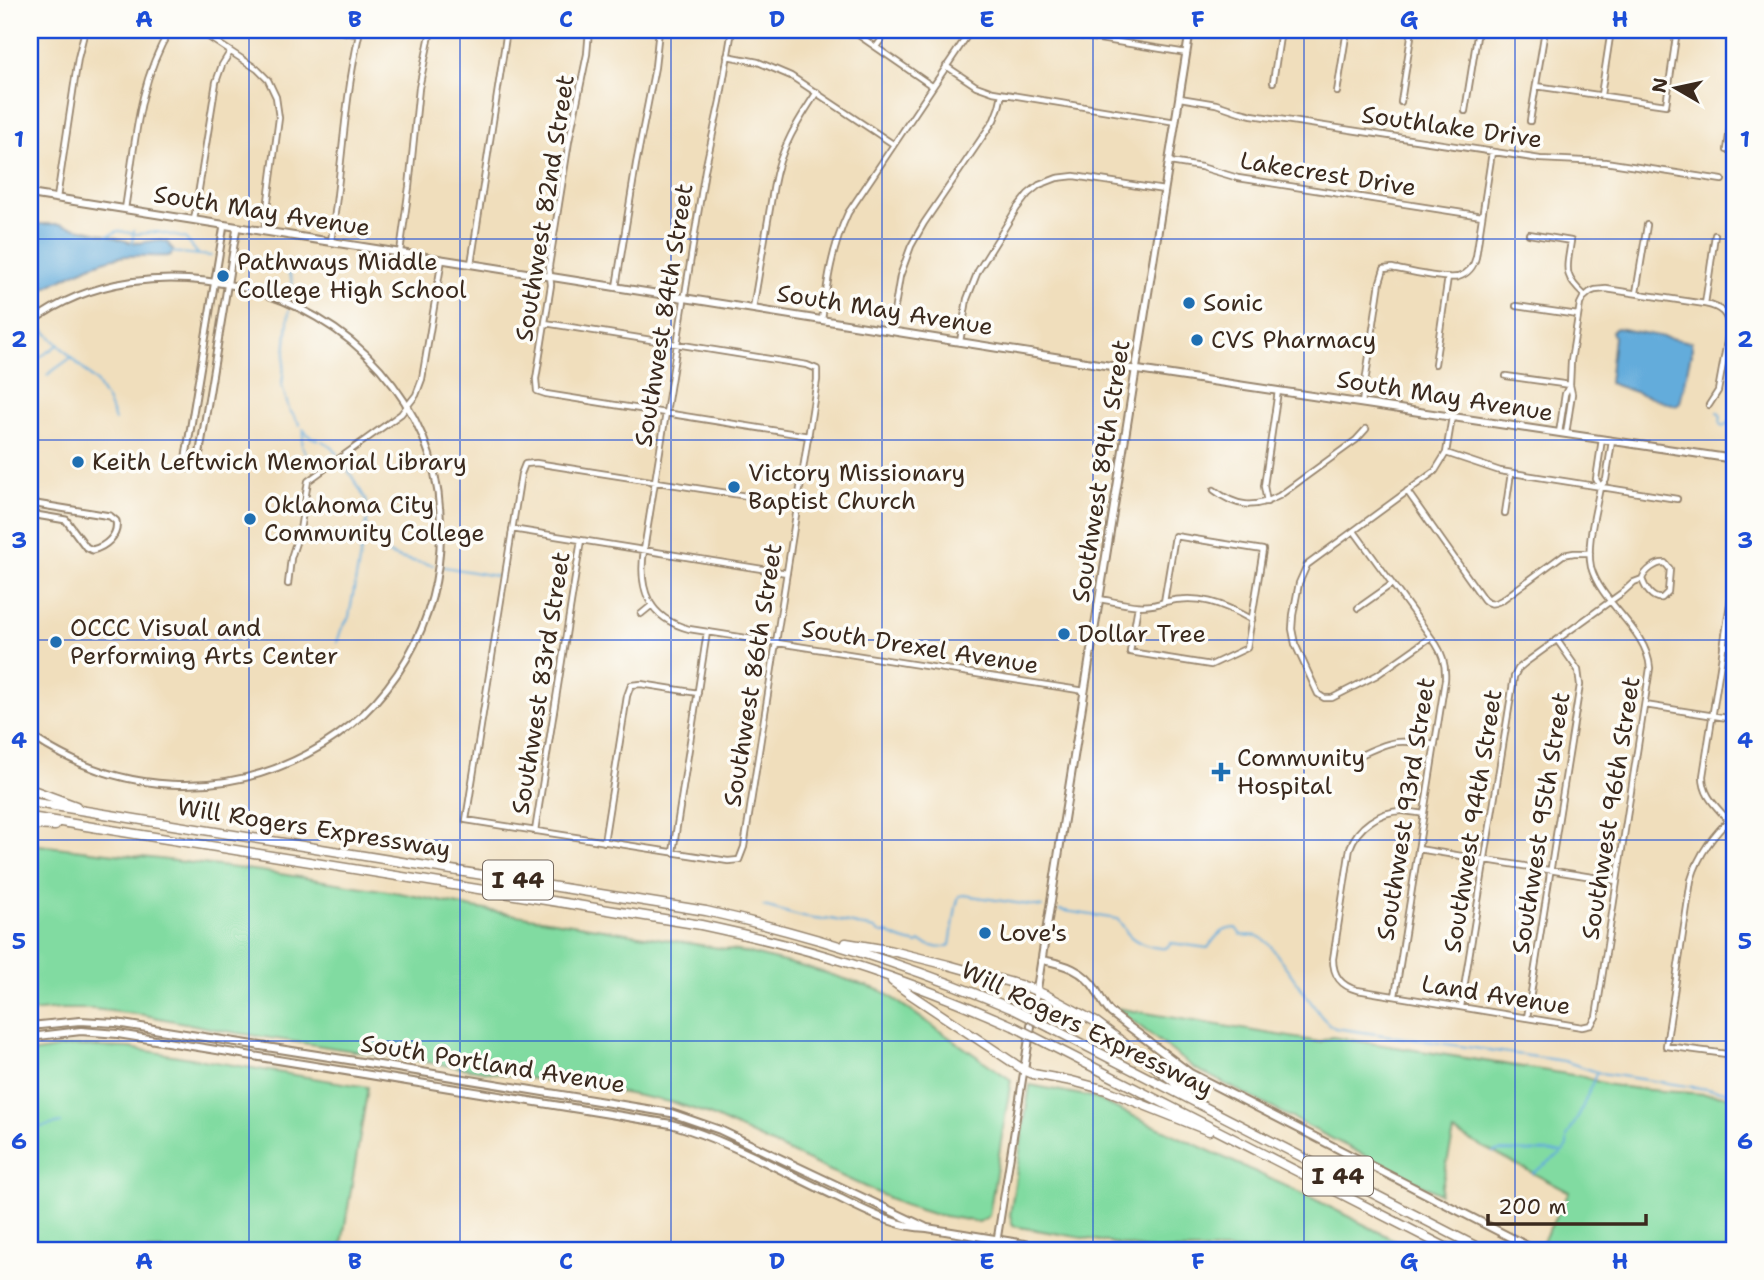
<svg xmlns="http://www.w3.org/2000/svg" width="1764" height="1280" viewBox="0 0 1764 1280" font-family="'Shantell Sans',sans-serif">
<style>
.grass{fill:#81dba1;stroke:#5e8260;stroke-width:2}
.water{fill:#64acdb;stroke:#506b7c;stroke-width:2}
.lines{fill:none;stroke-linecap:round;stroke-linejoin:round}
.stream{stroke:#64acdb;stroke-width:2}
.minor-casing{stroke:#96846d;stroke-width:8}
.tertiary-casing{stroke:#96846d;stroke-width:9}
.secondary-casing{stroke:#96846d;stroke-width:10}
.motorway-casing{stroke:#96846d;stroke-width:11}
.minor{stroke:#fff;stroke-width:4.5}
.tertiary{stroke:#fff;stroke-width:5}
.secondary{stroke:#fff;stroke-width:6}
.motorway{stroke:#fff;stroke-width:8}
.motorway-bridge-casing{stroke:#96846d;stroke-width:11;stroke-linecap:butt}
.motorway-bridge{stroke:#fff;stroke-width:8}
.grid{fill:none;stroke:#1d4ed8;stroke-width:2;stroke-opacity:0.55}
.poi-dot{fill:#1f6fb2;stroke:#fdfcf7;stroke-width:2.5}
.labels{text-anchor:middle;dominant-baseline:central;stroke-width:7;stroke-linejoin:round;paint-order:stroke}
.shield{fill:#fdfcf7;stroke:#75695f;stroke-width:2}
.shield-label{font-size:23px;font-weight:bold;fill:#3b2a1e}
.street-label{font-size:24px;fill:#3b2a1e;stroke:#fdfcf7}
.poi-label{font-size:24px;fill:#3b2a1e;stroke:#fdfcf7;text-anchor:start}
.neatline{fill:none;stroke:#1d4ed8;stroke-width:2.5}
.grid-label{font-size:23px;text-anchor:middle;font-weight:bold;fill:#1d4ed8}
</style>
<rect width="100%" height="100%" fill="#fdfcf7"/>
<filter id="ink" filterUnits="userSpaceOnUse"><feTurbulence type="fractalNoise" baseFrequency=".0143" numOctaves="2"/><feDisplacementMap in="SourceGraphic" scale="14" xChannelSelector="R" yChannelSelector="G"/><feConvolveMatrix kernelMatrix="1 2 1 2 8 2 1 2 1" color-interpolation-filters="sRGB"/></filter>
<filter id="wash" filterUnits="userSpaceOnUse"><feTurbulence type="fractalNoise" baseFrequency=".00686" numOctaves="4" result="noise"/><feDisplacementMap in="SourceGraphic" scale="28" xChannelSelector="R" yChannelSelector="G"/><feGaussianBlur stdDeviation="1.57" result="paint"/><feColorMatrix in="noise" values="0 0 0 0 0 0 0 0 0 0 0 0 0 0 0 0 0 1.4 0 .05"/><feComposite in="paint" operator="in"/></filter>
<g filter="url(#wash)">
<rect width="100%" height="100%" fill="#f0debc"/>
<path class="grass" d="M30,844L261,871L400,893L473,908L749,953L823,972L882,991L1011,1080L989,1216L979,1222L933,1214L904,1205L705,1113L675,1103L624,1093L225,1031L144,1015L93,1009H60L30,1012Z
M1116,1008L1319,1042L1332,1037L1579,1076C1588,1078 1597,1082 1606,1084C1648,1093 1692,1091 1734,1097V1250H1566L1542,1243L1569,1192L1454,1132L1440,1194L1194,1068Z
M74,1046L129,1048L368,1087L341,1250H30V1053Z
M1030,1085L1092,1097L1312,1198L1414,1250H1154L1013,1226L1010,1215Z"/>
<path class="water" d="M30,224H60L100,233L129,242L140,243L158,240L167,242L173,250L171,255L168,256C152,257 134,254 119,257C94,261 52,284 30,297Z
M1617,328L1691,342L1692,349L1680,403L1676,406L1609,383L1614,337L1612,331Z"/>
<g class="lines">
<path class="stream" d="M107,236L118,231L137,234L157,232L185,238L198,254
M132,243L134,231
M170,252L211,256
M240,260L278,265C293,271 294,283 291,297
M289,311L282,386L289,409L300,425
M38,324L96,382L108,402L115,420
M36,360L58,345
M47,375L72,357
M1717,412L1721,416L1720,424C1725,429 1728,421 1734,421
M303,429L309,436L318,440
M304,430L302,445L308,458
M322,441L329,445L337,454
M342,460L366,500C369,510 366,519 367,529C373,558 410,560 433,565
M439,566L501,577
M337,643L341,630L349,617L366,523
M763,906C782,910 813,923 831,919L875,929L879,933H888C895,939 907,941 917,944L920,942C931,945 939,951 950,945L956,907L959,896L964,895L1042,907
M1059,910L1117,919C1123,924 1123,928 1128,934C1137,944 1154,949 1166,948L1171,943L1208,948C1215,937 1222,928 1236,928L1241,935C1258,937 1256,932 1270,945L1321,1016L1330,1025L1335,1028L1564,1061L1600,1073L1734,1093
M30,1121L31,1128
M30,1129L61,1123
M1493,1153L1499,1151L1563,1152L1567,1146V1137L1580,1113L1596,1074
M1533,1173L1561,1154"/>
</g>
</g>
<g filter="url(#ink)">
<g class="lines">
<g class="minor-casing">
<path id="minor" d="M198,30L257,69L268,80L276,97L279,118L264,231
M337,30L359,35
M589,30L587,54L569,141L549,266L551,285L536,379L537,391L546,394L809,436
M732,30L720,101L705,170L644,550C638,589 648,618 689,629L1085,691
M851,30L932,86
M1043,30L1187,53
M876,47L888,30
M727,56L758,62L791,76L893,144
M946,66L976,86L993,92L1176,122
M1273,82L1281,30
M1536,86L1666,105L1677,30
M1337,92L1347,30
M1601,95L1611,30
M1180,98L1216,104L1240,112L1252,115L1540,159L1605,162L1722,180
M1401,102L1412,30
M1465,111L1478,30
M1530,121L1545,30
M1727,150L1734,100
M1170,162L1201,167L1238,178L1482,216
M57,198L78,58L85,30
M125,209C135,148 137,83 170,30
M194,220L216,82L222,65L230,52
M1529,234L1571,241C1567,269 1562,275 1585,296
M331,241C342,171 344,99 360,30
M400,252L409,187L419,88L431,30
M471,264L507,30
M616,287L636,164L655,67L659,30
M1636,293L1647,225
M1705,304L1715,235
M1516,306L1578,315
M753,309L774,184C780,149 798,121 817,92
M822,320C827,283 832,247 848,213L971,30
M545,323L807,365L817,369V380L744,847L739,860L728,861L466,820L521,474L525,464L536,463L798,504
M891,331L900,276L911,246L924,223L994,120L999,107L1002,94
M960,342L967,299L978,271L1017,208L1028,194L1039,185L1057,178L1074,176L1164,190
M1435,364L1448,277
M1506,376L1570,385
M1362,403L1380,282L1384,269L1392,268C1407,271 1445,280 1458,277C1468,274 1474,266 1476,257L1492,152
M1559,433L1565,394L1569,386
M1566,434L1572,394L1570,385L1571,361L1580,304L1583,298L1590,292L1595,290L1606,289L1705,304C1721,307 1729,314 1729,331L1718,391L1709,405
M1446,453L1500,471L1677,499
M1600,486L1596,479L1602,439
M1214,490C1236,507 1254,509 1279,496L1356,440L1366,429
M1407,491L1484,600C1490,606 1496,603 1502,600L1563,555L1574,553H1590
M1267,502L1264,486L1278,391
M1505,513L1511,473
M512,529L787,573
M1354,531L1436,644C1444,656 1446,667 1445,680L1395,996
M288,584L291,558L300,530L308,481L401,414L416,395L422,379L442,259
M1100,599C1122,603 1143,610 1164,602L1175,536L1263,550L1247,648L1211,665L1130,652L1138,606
M1164,602C1199,594 1222,603 1252,620
M1358,608L1392,584
M641,614L652,605
M1431,637L1377,675L1332,698H1324L1318,694L1295,644L1292,629L1293,615L1299,583L1307,565L1435,471L1446,453L1452,417
M1723,645L1734,647
M1645,705L1734,719
M1357,757C1391,740 1397,739 1435,745
M1424,814C1416,813 1409,811 1402,811C1380,811 1357,827 1350,848L1333,959C1333,975 1341,986 1357,990L1582,1027L1591,1025L1596,1017L1650,668C1647,629 1601,604 1591,567C1586,544 1596,510 1600,487L1606,480L1612,441
M1734,815C1714,834 1699,853 1691,880L1666,1046L1734,1055
M1728,820C1716,806 1703,796 1703,776L1734,578
M535,831L581,540
M604,842L627,696L631,685L641,684L698,693
M1418,849L1617,881
M673,852L707,632
M1461,1007L1514,677L1518,669L1525,663L1623,592L1634,582L1642,579C1645,571 1656,562 1665,563L1670,569L1668,592L1662,598C1652,600 1645,588 1642,579
M1527,1018L1580,685L1578,670L1557,640
M996,1250L997,1240"/>
</g>
<g class="tertiary-casing">
<path id="tertiary" d="M224,225L185,462L188,468L198,463L237,227
M30,323C91,277 169,271 241,287C294,300 344,328 380,369C416,410 437,459 440,513C453,735 209,860 30,735
M30,503L110,516L116,521C119,536 105,547 92,550L86,547L66,520L30,514
M997,1240L1024,1070"/>
</g>
<g class="secondary-casing">
<path id="secondary" d="M30,194L1111,366L1734,459
M1042,960C1064,964 1084,970 1096,990C1101,998 1104,1006 1111,1013L1190,1073L1535,1250
M30,1026L80,1021L116,1023L355,1061L671,1113L720,1130L925,1227
M30,1037L81,1031L118,1034L671,1124C727,1140 782,1171 835,1196C865,1210 893,1227 927,1228L1062,1250
M1024,1070L1190,30"/>
</g>
<g class="motorway-casing">
<path id="motorway" d="M30,789L76,806
M30,802L706,911C813,935 915,967 1015,1010
M30,817L701,925C743,934 785,944 826,956C890,975 952,999 1013,1026
M30,825L55,826
M846,943L888,950L948,965L1027,987L1048,996L1096,1022L1171,1079L1186,1094
M892,981L910,994L1024,1070L1033,1074L1072,1081L1106,1090L1209,1131
M1051,1028L1483,1250
M1048,1044L1451,1250"/>
</g>
<use href="#minor" class="minor"/>
<use href="#tertiary" class="tertiary"/>
<use href="#secondary" class="secondary"/>
<use href="#motorway" class="motorway"/>
<g class="motorway-bridge-casing">
<path id="motorway-bridge" d="M1015,1010L1051,1028
M1013,1026L1048,1044"/>
</g>
<use href="#motorway-bridge" class="motorway-bridge"/>
</g>
</g>
<path class="grid" d="M249,30V1250M460,30V1250M671,30V1250M882,30V1250M1093,30V1250M1304,30V1250M1515,30V1250M30,239H1734M30,440H1734M30,640H1734M30,840H1734M30,1041H1734"/>
<g class="poi-dot">
<circle cx="223" cy="276" r="7"/>
<circle cx="1189" cy="303" r="7"/>
<circle cx="1197" cy="340" r="7"/>
<circle cx="78" cy="462" r="7"/>
<circle cx="734" cy="487" r="7"/>
<circle cx="250" cy="519" r="7"/>
<circle cx="1064" cy="634" r="7"/>
<circle cx="56" cy="642" r="7"/>
<path d="M1217.5 761.5h7v7h7v7h-7v7h-7v-7h-7v-7h7z"/>
<circle cx="985" cy="933" r="7"/>
</g>
<g class="labels">
<g class="shield">
<rect x="483" y="860.5" width="70" height="39" rx="5"/>
<rect x="1303" y="1156.5" width="70" height="39" rx="5"/>
</g>
<g class="shield-label">
<text x="518" y="880">I 44</text>
<text x="1338" y="1176">I 44</text>
</g>
<g class="street-label">
<text transform="translate(1452 127) rotate(8)">Southlake Drive</text>
<text transform="translate(1328 174) rotate(9)">Lakecrest Drive</text>
<text transform="translate(545 208) rotate(-81)">Southwest 82nd Street</text>
<text transform="translate(262 211) rotate(9)">South May Avenue</text>
<text transform="translate(885 310) rotate(9)">South May Avenue</text>
<text transform="translate(664 315) rotate(-81)">Southwest 84th Street</text>
<text transform="translate(1445 396) rotate(9)">South May Avenue</text>
<text transform="translate(1101 471) rotate(-81)">Southwest 89th Street</text>
<text transform="translate(920 647) rotate(9)">South Drexel Avenue</text>
<text transform="translate(753 675) rotate(-81)">Southwest 86th Street</text>
<text transform="translate(541 683) rotate(-81)">Southwest 83rd Street</text>
<text transform="translate(1611 808) rotate(-81)">Southwest 96th Street</text>
<text transform="translate(1406 809) rotate(-81)">Southwest 93rd Street</text>
<text transform="translate(1473 821) rotate(-81)">Southwest 94th Street</text>
<text transform="translate(1541 823) rotate(-81)">Southwest 95th Street</text>
<text transform="translate(314 828) rotate(9)">Will Rogers Expressway</text>
<text transform="translate(1496 995) rotate(9)">Land Avenue</text>
<text transform="translate(1087 1029) rotate(26)">Will Rogers Expressway</text>
<text transform="translate(493 1064) rotate(9)">South Portland Avenue</text>
</g>
<g class="poi-label">
<text x="237" y="262">Pathways Middle<tspan x="237" dy="28">College High School</tspan></text>
<text x="1203" y="303">Sonic</text>
<text x="1211" y="340">CVS Pharmacy</text>
<text x="92" y="462">Keith Leftwich Memorial Library</text>
<text x="748" y="473">Victory Missionary<tspan x="748" dy="28">Baptist Church</tspan></text>
<text x="264" y="505">Oklahoma City<tspan x="264" dy="28">Community College</tspan></text>
<text x="70" y="628">OCCC Visual and<tspan x="70" dy="28">Performing Arts Center</tspan></text>
<text x="1078" y="634">Dollar Tree</text>
<text x="1237" y="758">Community<tspan x="1237" dy="28">Hospital</tspan></text>
<text x="999" y="933">Love's</text>
</g>
</g>
<rect width="1764" height="1280" fill="none" stroke="#fdfcf7" stroke-width="77"/>
<g transform="translate(1676 88) rotate(279)" stroke="#fdfcf7" stroke-width="5" paint-order="stroke">
<path d="M0-5L12 26L0 18L-12 26Z" fill="#3b2a1e"/>
<text y="-10" font-size="19" font-weight="bold" text-anchor="middle" fill="#3b2a1e">N</text>
</g>
<path d="M1488 1214v10h158v-10" fill="none" stroke="#3b2a1e" stroke-width="3.5"/>
<text x="1498" y="1214" font-size="21" fill="#3b2a1e" stroke="#fdfcf7" stroke-width="5" paint-order="stroke">200 m</text>
<rect x="38" y="38" width="1688" height="1204" class="neatline"/>
<g class="grid-label">
<text x="144" y="27">A</text>
<text x="355" y="27">B</text>
<text x="566" y="27">C</text>
<text x="777" y="27">D</text>
<text x="987" y="27">E</text>
<text x="1198" y="27">F</text>
<text x="1409" y="27">G</text>
<text x="1620" y="27">H</text>
<text x="19" y="147">1</text>
<text x="1745" y="147">1</text>
<text x="19" y="347">2</text>
<text x="1745" y="347">2</text>
<text x="19" y="548">3</text>
<text x="1745" y="548">3</text>
<text x="19" y="748">4</text>
<text x="1745" y="748">4</text>
<text x="19" y="949">5</text>
<text x="1745" y="949">5</text>
<text x="19" y="1149">6</text>
<text x="1745" y="1149">6</text>
<text x="144" y="1269">A</text>
<text x="355" y="1269">B</text>
<text x="566" y="1269">C</text>
<text x="777" y="1269">D</text>
<text x="987" y="1269">E</text>
<text x="1198" y="1269">F</text>
<text x="1409" y="1269">G</text>
<text x="1620" y="1269">H</text>
</g>
</svg>
